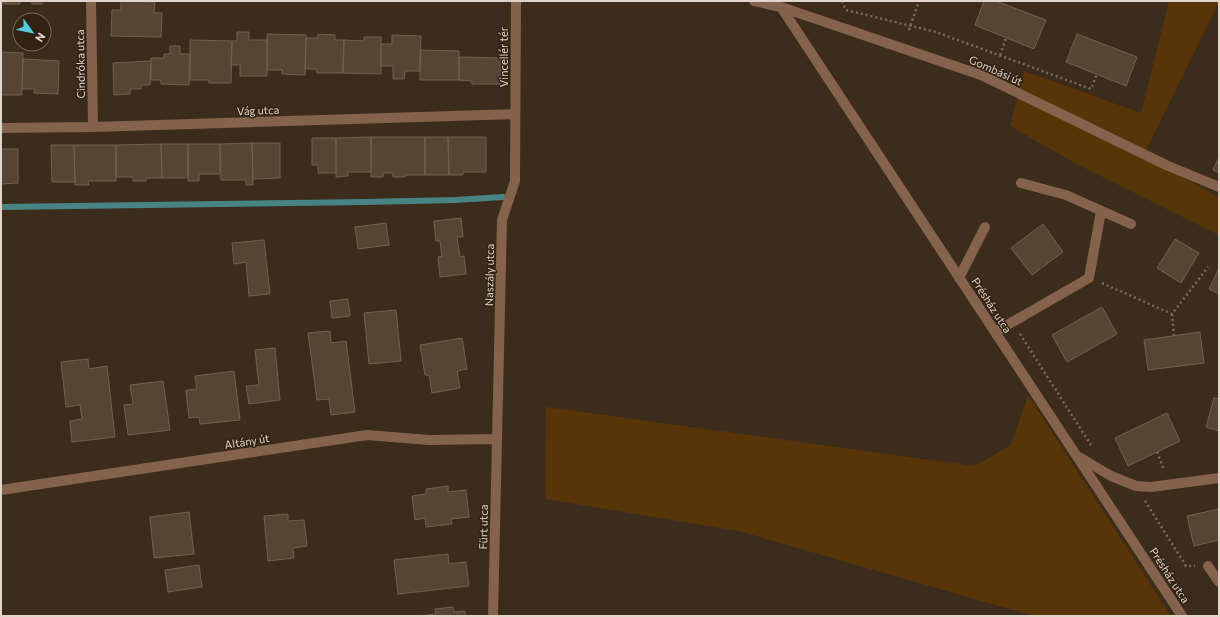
<svg xmlns="http://www.w3.org/2000/svg" width="1220" height="617" viewBox="0 0 1220 617" font-family="Commissioner,sans-serif">
<style>
.green{fill:#583509}
.lines{fill:none;stroke-linecap:round;stroke-linejoin:round}
.stream{stroke:#498484;stroke-width:6}
.building{fill:#574534;stroke:#73604f}
.path{stroke:#7a6c5f;stroke-width:2.5;stroke-dasharray:2 3;stroke-linecap:butt}
.minor{stroke:#84624b;stroke-width:10}
.labels{text-anchor:middle;dominant-baseline:central;stroke-width:3;stroke-linejoin:round;paint-order:stroke}
.street-label{font-size:11px;fill:#e0d5cb;stroke:#322212}
</style>
<rect width="100%" height="100%" fill="#3c2c1c"/>
<path class="green" d="M1169,1L1219,2L1144,154L1219,198V235L1073,162L1010,126L1024,71L1141,113Z
M1028,395L1171,616H1034L739,531L545,499L546,407L975,466L1011,445Z"/>
<g class="lines">
<path class="stream" d="M1,207L365,202L455,200L503,197"/>
</g>
<path class="building" d="M1,1H20V4H1Z
M32,1H42V4H32Z
M121,1L155,2L154,13H162L161,37L111,36L112,10H121Z
M984,1H996L1046,20L1034,49L975,25Z
M237,32H249V40H267V76H240V65H231L232,41H237Z
M267,34L306,35L305,75L282,74V70H267Z
M318,34L335,35V40H344L343,73H317V69H305L306,38H318Z
M1077,34L1137,57L1126,86L1066,62Z
M392,35L421,36L420,71H405L404,79H393V66H381V44H392Z
M364,37H381V74L343,73L344,40L364,41Z
M190,40L232,41L231,83H209V80H190Z
M170,46H180V54H190L189,85L161,84V80H151V58H164V54H170Z
M420,50L459,51V80H420Z
M1,52L23,53L22,95H1Z
M459,57L501,58L500,84H472V81L459,80Z
M23,59L59,61L58,94L34,93L35,89H22Z
M151,61L150,85H141V89H130V94L114,95L113,63Z
M371,137H425V175H405V177H393V173H383V177H371Z
M371,137V172H348V176L336,177V138Z
M425,137H448L449,175H425Z
M448,137H486V172H463V175H449Z
M312,138H336V173H318V165H312Z
M252,143H280V178L253,179Z
M252,143L253,185H246V180H221L220,144Z
M161,144H188V178H162Z
M161,144L162,178H146V181H133V177H116V145Z
M188,144H220V174H199V181H188Z
M51,145H74L75,182H52Z
M74,145H116V181H88L89,185H75Z
M1,149H18V183L1,184Z
M1219,157V173L1213,170Z
M461,218L463,237H457L460,257L464,256L466,274L440,277L438,257L442,256L440,241H436L434,221Z
M386,223L389,245L358,249L355,227Z
M1043,224L1063,252L1032,275L1011,248Z
M1175,239L1199,253L1181,283L1157,268Z
M264,240L270,294L249,296L246,262L234,264L232,243Z
M1219,268V294L1209,289Z
M348,299L350,316L332,318L330,301Z
M1102,307L1117,334L1067,362L1052,335Z
M396,310L401,361L369,364L364,313Z
M330,331L331,343L346,341L355,412L331,415L329,399L317,400L308,333Z
M1200,332L1204,363L1148,370L1144,340Z
M462,338L467,369L457,371L460,388L432,393L429,375H425L420,345Z
M275,348L280,400L249,404L246,386L259,385L255,350Z
M88,359L89,369L107,366L115,437L72,442L70,421L82,419L80,405L66,407L61,362Z
M234,371L240,420L200,424L199,417L189,418L186,390L197,389L195,376Z
M163,381L170,430L128,435L124,405L133,404L130,385Z
M1214,398L1219,399V431L1206,427Z
M1167,413L1180,441L1128,466L1115,438Z
M448,486V492L466,490L469,517L451,519L452,524L426,527L425,518L415,520L412,496L426,494V489Z
M1219,509V540L1194,546L1187,516Z
M189,512L194,554L154,558L150,517Z
M288,514V521L304,520L307,546L293,548L294,558L268,561L264,516Z
M448,554L449,564L466,562L469,586L398,594L394,560Z
M199,565L202,587L168,592L165,570Z
M453,607L454,612L465,611V616H417L436,614L435,609Z"/>
<g class="lines">
<path class="path" d="M842,1L846,10L936,32L1091,89L1097,74
M909,30L919,1
M1000,55L1006,38
M1102,283L1172,314L1208,267
M1172,314L1174,336
M1020,334L1091,445
M1157,452L1164,470
M1145,501L1186,566H1195"/>
<path class="minor" d="M91,1L93,127
M754,1L781,7L981,75L1166,165L1219,187
M781,7L1182,616
M1,128L93,127L515,114
M1021,183L1066,195L1131,224
M959,278L985,227
M995,332L1089,278L1101,211
M1079,457L1111,476L1136,486L1151,487L1219,478
M1,490L367,435L429,440L497,439
M1208,566L1219,582
M493,616L502,220L515,181L516,1"/>
</g>
<g class="labels">
<g class="street-label">
<text transform="translate(503 57) rotate(-90)">Vincellér tér</text>
<text transform="translate(80 64) rotate(-91)">Cindróka utca</text>
<text transform="translate(996 70) rotate(24)">Gombási út</text>
<text transform="translate(258 110) rotate(-2)">Vág utca</text>
<text transform="translate(489 275) rotate(-89)">Naszály utca</text>
<text transform="translate(992 305) rotate(57)">Présház utca</text>
<text transform="translate(247 441) rotate(-9)">Altány út</text>
<text transform="translate(483 527) rotate(-89)">Fürt utca</text>
<text transform="translate(1170 575) rotate(57)">Présház utca</text>
</g>
</g>
<rect width="1220" height="617" fill="none" stroke="#e0d5cb" stroke-width="4"/>
<g transform="translate(32 32) rotate(123)"><circle r="19" fill="#322212" stroke="#786a5c"/>
<path d="M0-3L7 15L0 10L-7 15Z" fill="#53cbdb"/>
<text y="-6" font-size="11" font-weight="bold" text-anchor="middle" fill="#e0d5cb">N</text>
</g>
</svg>
